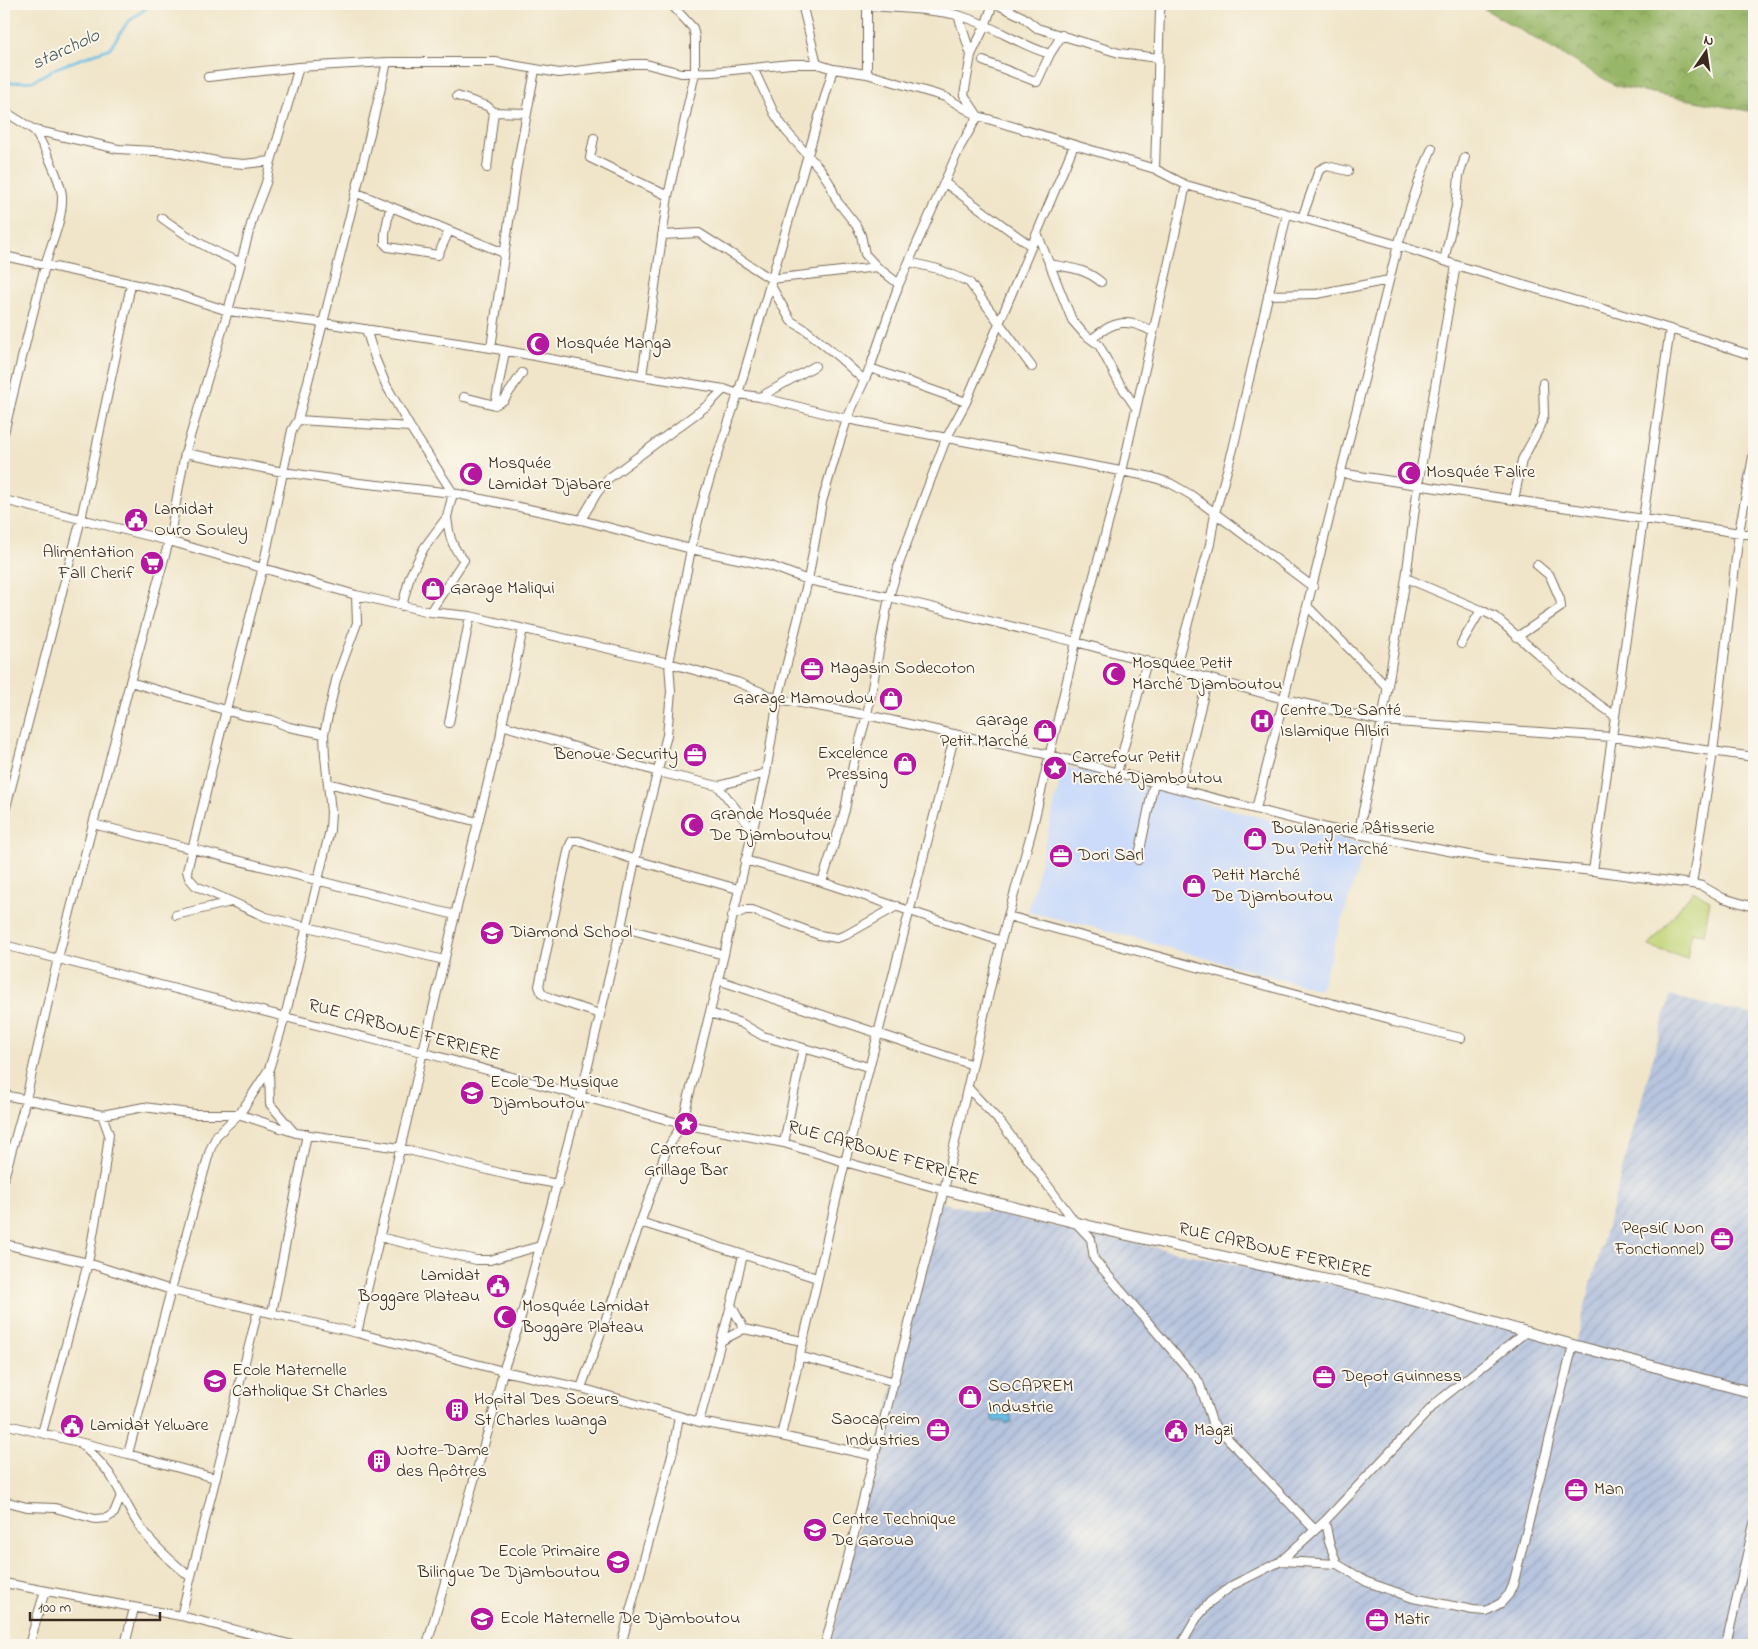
<svg xmlns="http://www.w3.org/2000/svg" width="1758" height="1649" viewBox="0 0 1758 1649" font-family="'Indie Flower',sans-serif">
<style>
.built{fill:#ccdbf9}
.industrial{fill:url(#industrial-furrows)}
.green{fill:#c1d477;stroke:#7e7f4a}
.forest{fill:url(#forest-crowns);stroke:#6a7043}
.water{fill:url(#water-rules);stroke:#527482}
.lines{fill:none;stroke-linecap:round;stroke-linejoin:round}
.stream{stroke:#68bee5;stroke-width:2.5}
.minor-casing{stroke:#7a6b5a;stroke-width:10}
.tertiary-casing{stroke:#7a6b5a;stroke-width:12}
.minor{stroke:#fff;stroke-width:8}
.tertiary{stroke:#fff;stroke-width:10}
.labels{text-anchor:middle;dominant-baseline:central;stroke-width:4;stroke-linejoin:round;paint-order:stroke}
.poi-label{font-size:18px;fill:#3b2a1e;stroke:#fbf7ec;text-anchor:start}
.street-label{font-size:18px;fill:#3b2a1e;stroke:#fbf7ec}
.water-label{font-size:19px;font-style:italic;fill:#48565a;stroke:#fbf7ec}
</style>
<defs>
<pattern id="industrial-furrows" width="10" height="10" patternUnits="userSpaceOnUse" patternTransform="scale(1.25)"><rect width="10" height="10" fill="#b8c5de"/><path d="M-1 1l2-2M0 10L10 0M9 11l2-2" fill="none" stroke="#9fa9be"/></pattern>
<pattern id="forest-crowns" width="20" height="18" patternUnits="userSpaceOnUse" patternTransform="scale(1.25)"><rect width="20" height="18" fill="#98b668"/><path d="M2 6a3 3 0 1 1 6 0M12 15a3 3 0 1 1 6 0" fill="none" stroke="#7d9455"/></pattern>
<pattern id="water-rules" width="6" height="5" patternUnits="userSpaceOnUse" patternTransform="scale(1.25)"><rect width="6" height="5" fill="#68bee5"/><path d="M0 2.5h6" fill="none" stroke="#579bb9"/></pattern>
</defs>
<rect width="100%" height="100%" fill="#fbf7ec"/>
<filter id="ink" filterUnits="userSpaceOnUse"><feTurbulence type="fractalNoise" baseFrequency=".02" numOctaves="2"/><feDisplacementMap in="SourceGraphic" scale="10" xChannelSelector="R" yChannelSelector="G"/><feConvolveMatrix kernelMatrix="1 2 1 2 8 2 1 2 1" color-interpolation-filters="sRGB"/></filter>
<filter id="wash" filterUnits="userSpaceOnUse"><feTurbulence type="fractalNoise" baseFrequency=".0096" numOctaves="4" result="noise"/><feDisplacementMap in="SourceGraphic" scale="20" xChannelSelector="R" yChannelSelector="G"/><feGaussianBlur stdDeviation="1.12" result="paint"/><feColorMatrix in="noise" values="0 0 0 0 0 0 0 0 0 0 0 0 0 0 0 0 0 1.4 0 .05"/><feComposite in="paint" operator="in"/></filter>
<g filter="url(#wash)">
<rect width="100%" height="100%" fill="#f0e5c9"/>
<path class="built" d="M1064,766L1366,845L1320,990L1097,928L1028,912Z"/>
<path class="industrial" d="M1670,996L1754,1015V1645H830L938,1202L1459,1311L1575,1343Z"/>
<path class="green" d="M1693,891L1710,900L1704,934L1691,932L1687,959L1649,946Z"/>
<path class="forest" d="M1476,4H1754V112L1616,86Z"/>
<path class="water" d="M997,1409L1001,1410L1004,1414L1011,1415L1012,1422L1006,1424L1003,1421L995,1422C992,1419 991,1417 992,1413Z"/>
<g class="lines">
<path class="stream" d="M4,83L33,81L56,68L110,48L127,23L151,4"/>
</g>
</g>
<g filter="url(#ink)">
<g class="lines">
<g class="minor-casing">
<path id="minor" d="M802,4L817,64
M867,4V74
M996,4L1023,17L1037,28L1119,53L1158,58
M868,6C897,8 928,8 957,15C990,23 1018,45 1050,54
M958,15L971,55
M983,61L1037,82L1050,54L1062,35
M387,62C359,182 329,301 298,420L292,430L263,567L226,710L187,871L189,878L196,886L266,917L444,960
M753,68L774,113L786,131L821,170L830,184L837,201L856,225L861,235L865,254L877,267L899,284
M208,77L299,67L387,62H495L559,73L633,64H646L681,73L713,72L791,64H817L833,69L867,74L945,97L978,116L1155,169L1186,185L1398,245L1456,265L1670,329L1754,356
M457,96L487,106L494,112L527,113
M4,111L34,130L118,149L172,152L221,162L244,164L271,161
M594,138L590,158L668,196
M487,168L494,112
M1155,169L1160,11L1162,4
M945,183L1031,246
M357,193L504,253
M390,208L385,233V244L388,247L438,255L449,231
M162,218C188,237 210,251 240,262
M1302,218L1319,170L1327,166L1348,171
M1037,233L1072,320L1084,334L1099,345L1118,381L1136,408
M662,235L699,233L771,279L877,267
M4,256L170,292L228,311L324,323L491,348L642,376L724,389L738,394L760,397L847,419L1152,477L1170,483L1191,495L1313,587
M1444,261L1456,207L1459,176L1465,157
M909,262L938,269L969,282L1032,367
M1049,264C1070,268 1084,268 1101,282
M770,284L791,321L806,330L841,359L864,380
M1268,295L1317,294L1389,280
M366,329L375,358L386,385L410,427L453,493L447,517L424,548L410,576L402,606
M1092,339C1113,320 1129,318 1153,332
M491,348L516,172L535,70
M870,368L966,402
M642,376L668,196L695,73V37L693,28L671,4
M464,397L495,405L505,351
M760,397L815,366
M495,405L504,400L522,373
M298,420L410,427
M4,433C17,377 31,321 45,266C51,243 63,220 62,196C61,181 43,144 34,130
M185,453L283,472L359,483L453,493L581,520L691,549L771,566L808,580L889,597L1076,642L1284,699L1382,721L1612,737L1754,757
M1340,473L1514,500L1754,535
M4,500L169,541L356,595L430,612L470,616L669,663L737,682L778,699L867,715L1050,755L1331,829L1507,862L1593,871L1692,884L1702,886L1723,898L1754,907
M1514,500L1522,460L1541,425L1544,415L1543,383
M581,520L597,493L609,478L708,405L724,389
M1406,578L1481,610L1495,617L1538,654L1564,679L1615,716
M1308,607L1387,687
M430,612L464,560C451,547 449,534 447,517
M1517,637L1561,607L1560,599L1550,576L1537,565
M1461,644L1481,610
M1175,669L1210,544L1215,513L1233,449L1287,214
M130,682L242,715L272,720L289,727L324,734
M449,723L470,616
M502,725L658,772L718,786L766,773
M1117,773L1147,661
M328,783L478,822
M718,786L752,829
M1180,789L1208,678
M1256,809L1398,245L1420,178L1432,148
M4,815L81,519L131,285
M93,824L455,915
M1358,835L1382,721L1406,578L1418,485L1456,265
M745,860L822,882L1001,941
M1138,860L1154,782
M1593,871L1670,329
M822,882L845,810L853,765L867,715L889,597L900,561L946,439L966,402L1074,145
M1692,884L1713,752L1739,532L1754,451
M176,915L231,902
M732,916L745,910H752L819,935L837,938L846,935L897,906
M1008,916L1390,1019L1394,1022L1461,1038
M621,927L724,955
M4,945L422,1052L682,1124L784,1143L845,1162L944,1190
M718,980L973,1065
M710,1013L741,1023L763,1036L868,1067
M600,1014L553,999L542,994L539,986L569,847L572,841H579L635,860L738,889
M269,1071L270,1104L293,1131
M968,1088L1001,1123L1075,1222L1091,1239L1094,1259L1199,1382L1212,1422L1315,1530
M4,1095L102,1115L144,1107L195,1114H238L296,1133L400,1148L512,1176L558,1184
M784,1143L803,1048
M4,1178L26,1099L58,958L130,682L169,541L185,453L228,311L253,217L266,183L271,161L299,67
M640,1222L817,1278
M379,1237L476,1260H490L540,1246
M4,1244L88,1263L171,1290L357,1333L503,1371L581,1388L679,1416L673,1451L621,1645
M731,1305L744,1329
M272,1313L307,1134
M357,1333L455,915L493,762L500,739L502,725L523,629
M721,1341L744,1329L802,1341
M799,1356L895,1382
M581,1388L666,1151L682,1124L718,980L766,773L778,699L808,580L822,502L833,464L847,419L870,368L899,284L960,147L978,116L964,95L971,55L985,26L993,4
M679,1416L699,1422L781,1436L875,1456
M699,1422L731,1305L743,1255
M4,1424L128,1454L215,1478
M42,1433L88,1263L104,1173L109,1134L102,1115
M781,1436L845,1162L955,734
M80,1443C92,1455 106,1466 114,1481C124,1498 131,1515 143,1531C156,1549 174,1563 190,1577
M128,1454L171,1290L210,1150L217,1135L241,1112L269,1069L285,1017L330,830L331,812L325,756L324,734L336,680L357,623L356,595
M4,1501L27,1507L55,1508L95,1519L107,1518L114,1513L121,1496
M1325,1521L1329,1542L1337,1564
M1281,1561L1337,1564L1367,1582L1413,1598L1473,1610L1486,1611L1501,1603L1509,1594L1513,1585L1573,1345
M4,1583L181,1616L293,1645
M181,1616L258,1310
M29,1645L45,1591
M125,1645L134,1608
M427,1645L494,1410L503,1371L518,1328L581,1095L621,927L635,860L667,735L671,692L669,663L691,549L705,493L738,394L833,69
M825,1645L944,1190L1001,941L1032,830L1076,642L1122,472L1186,185
M1181,1645L1196,1619L1210,1602L1233,1585L1281,1561L1325,1521L1436,1403L1526,1332
M1726,1645L1754,1524"/>
</g>
<g class="tertiary-casing">
<path id="tertiary" d="M944,1190L1114,1232L1394,1295L1573,1345L1754,1393"/>
</g>
<use href="#minor" class="minor"/>
<use href="#tertiary" class="tertiary"/>
</g>
</g>
<defs>
<g id="mosque-disc" transform="scale(1.25)"><circle r="9.5" fill="#b5179e" stroke="#fbf7ec"/><path d="M3.5-4.9A6 6 0 1 0 3.5 4.9A5 5 0 1 1 3.5-4.9Z" fill="#fff"/></g>
<g id="civic-disc" transform="scale(1.25)"><circle r="9.5" fill="#b5179e" stroke="#fbf7ec"/><path d="M-.6-6.5H3V-4.5H.6V-3L4-1V1h2V6H-6V1h2V-1L-.6-3ZM-1.2 2.5V6h2.4V2.5Z" fill="#fff"/></g>
<g id="supermarket-disc" transform="scale(1.25)"><circle r="9.5" fill="#b5179e" stroke="#fbf7ec"/><path d="M-6-5.5h2.5l.6 2H6L4.5 2H-2.5L-4.4-4H-6ZM-1.5 3.2a1.3 1.3 0 1 0 .1 0ZM3 3.2a1.3 1.3 0 1 0 .1 0Z" fill="#fff"/></g>
<g id="shop-disc" transform="scale(1.25)"><circle r="9.5" fill="#b5179e" stroke="#fbf7ec"/><path d="M-5-2.5h2.3a2.7 3.5 0 0 1 5.4 0H5L5.5 6h-11ZM-1.5-2.5h3a1.5 2.3 0 0 0-3 0Z" fill="#fff"/></g>
<g id="office-disc" transform="scale(1.25)"><circle r="9.5" fill="#b5179e" stroke="#fbf7ec"/><path d="M-6-3h4V-5.5h4V-3h4V5H-6ZM-1-4.5V-3h2v-1.5ZM-6 0V1H6V0Z" fill="#fff"/></g>
<g id="hospital-disc" transform="scale(1.25)"><circle r="9.5" fill="#b5179e" stroke="#fbf7ec"/><path d="M-5-5h3v3.5h4V-5h3V5h-3V1.5h-4V5h-3Z" fill="#fff"/></g>
<g id="sight-disc" transform="scale(1.25)"><circle r="9.5" fill="#b5179e" stroke="#fbf7ec"/><path d="M0-6L1.8-2.2L6-1.7L2.9 1.2L3.7 5.4L0 3.3L-3.7 5.4L-2.9 1.2L-6-1.7L-1.8-2.2Z" fill="#fff"/></g>
<g id="school-disc" transform="scale(1.25)"><circle r="9.5" fill="#b5179e" stroke="#fbf7ec"/><path d="M0-5L7-2L0 1L-7-2ZM-4 1L0 2.5L4 1V4Q0 6-4 4Z" fill="#fff"/></g>
<g id="university-disc" transform="scale(1.25)"><circle r="9.5" fill="#b5179e" stroke="#fbf7ec"/><path d="M0-5L7-2L0 1L-7-2ZM-4 1L0 2.5L4 1V4Q0 6-4 4Z" fill="#fff"/></g>
<g id="building-disc" transform="scale(1.25)"><circle r="9.5" fill="#b5179e" stroke="#fbf7ec"/><path d="M-4-6H4V6H1V3H-1V6H-4ZM-2.5-4.3h1.7v1.8h-1.7ZM.8-4.3h1.7v1.8H.8ZM-2.5-1h1.7V.8h-1.7ZM.8-1h1.7V.8H.8Z" fill="#fff"/></g>
</defs>
<g fill-rule="evenodd">
<use href="#mosque-disc" x="538" y="344"/>
<use href="#mosque-disc" x="1409" y="473"/>
<use href="#mosque-disc" x="471" y="474"/>
<use href="#civic-disc" x="136" y="520"/>
<use href="#supermarket-disc" x="152" y="563"/>
<use href="#shop-disc" x="433" y="589"/>
<use href="#office-disc" x="812" y="669"/>
<use href="#mosque-disc" x="1114" y="674"/>
<use href="#shop-disc" x="891" y="699"/>
<use href="#hospital-disc" x="1262" y="721"/>
<use href="#shop-disc" x="1045" y="731"/>
<use href="#office-disc" x="695" y="755"/>
<use href="#shop-disc" x="905" y="764"/>
<use href="#sight-disc" x="1055" y="768"/>
<use href="#mosque-disc" x="692" y="825"/>
<use href="#shop-disc" x="1255" y="839"/>
<use href="#office-disc" x="1061" y="856"/>
<use href="#shop-disc" x="1194" y="886"/>
<use href="#school-disc" x="492" y="933"/>
<use href="#university-disc" x="472" y="1093"/>
<use href="#sight-disc" x="686" y="1124"/>
<use href="#office-disc" x="1722" y="1239"/>
<use href="#civic-disc" x="498" y="1286"/>
<use href="#mosque-disc" x="505" y="1317"/>
<use href="#office-disc" x="1324" y="1377"/>
<use href="#school-disc" x="215" y="1381"/>
<use href="#shop-disc" x="970" y="1397"/>
<use href="#building-disc" x="457" y="1410"/>
<use href="#civic-disc" x="72" y="1426"/>
<use href="#office-disc" x="938" y="1430"/>
<use href="#civic-disc" x="1176" y="1431"/>
<use href="#building-disc" x="379" y="1461"/>
<use href="#office-disc" x="1576" y="1490"/>
<use href="#university-disc" x="815" y="1530"/>
<use href="#school-disc" x="618" y="1562"/>
<use href="#school-disc" x="482" y="1619"/>
<use href="#office-disc" x="1377" y="1620"/>
</g>
<g class="labels">
<g class="poi-label">
<text x="556" y="344">Mosquée Manga</text>
<text x="488" y="464">Mosquée<tspan x="488" dy="21">Lamidat Djabare</tspan></text>
<text x="1426" y="473">Mosquée Falire</text>
<text x="154" y="510">Lamidat<tspan x="154" dy="21">Ouro Souley</tspan></text>
<text x="134" y="553" text-anchor="end">Alimentation<tspan x="134" dy="21">Fall Cherif</tspan></text>
<text x="450" y="589">Garage Maliqui</text>
<text x="1132" y="664">Mosquee Petit<tspan x="1132" dy="21">Marché Djamboutou</tspan></text>
<text x="830" y="669">Magasin Sodecoton</text>
<text x="874" y="699" text-anchor="end">Garage Mamoudou</text>
<text x="1280" y="711">Centre De Santé<tspan x="1280" dy="21">Islamique Albiri</tspan></text>
<text x="1028" y="721" text-anchor="end">Garage<tspan x="1028" dy="21">Petit Marché</tspan></text>
<text x="888" y="754" text-anchor="end">Excelence<tspan x="888" dy="21">Pressing</tspan></text>
<text x="678" y="755" text-anchor="end">Benoue Security</text>
<text x="1072" y="758">Carrefour Petit<tspan x="1072" dy="21">Marché Djamboutou</tspan></text>
<text x="710" y="815">Grande Mosquée<tspan x="710" dy="21">De Djamboutou</tspan></text>
<text x="1272" y="829">Boulangerie Pâtisserie<tspan x="1272" dy="21">Du Petit Marché</tspan></text>
<text x="1078" y="856">Dori Sarl</text>
<text x="1212" y="876">Petit Marché<tspan x="1212" dy="21">De Djamboutou</tspan></text>
<text x="510" y="933">Diamond School</text>
<text x="490" y="1083">Ecole De Musique<tspan x="490" dy="21">Djamboutou</tspan></text>
<text x="686" y="1150" text-anchor="middle">Carrefour<tspan x="686" dy="21">Grillage Bar</tspan></text>
<text x="1704" y="1229" text-anchor="end">Pepsi( Non<tspan x="1704" dy="21">Fonctionnel)</tspan></text>
<text x="480" y="1276" text-anchor="end">Lamidat<tspan x="480" dy="21">Boggare Plateau</tspan></text>
<text x="522" y="1307">Mosquée Lamidat<tspan x="522" dy="21">Boggare Plateau</tspan></text>
<text x="232" y="1371">Ecole Maternelle<tspan x="232" dy="21">Catholique St Charles</tspan></text>
<text x="1342" y="1377">Depot Guinness</text>
<text x="988" y="1387">SOCAPREM<tspan x="988" dy="21">Industrie</tspan></text>
<text x="474" y="1400">Hopital Des Soeurs<tspan x="474" dy="21">St Charles Iwanga</tspan></text>
<text x="920" y="1420" text-anchor="end">Saocapreim<tspan x="920" dy="21">Industries</tspan></text>
<text x="90" y="1426">Lamidat Yelware</text>
<text x="1194" y="1431">Magzi</text>
<text x="396" y="1451">Notre-Dame<tspan x="396" dy="21">des Apôtres</tspan></text>
<text x="1594" y="1490">Man</text>
<text x="832" y="1520">Centre Technique<tspan x="832" dy="21">De Garoua</tspan></text>
<text x="600" y="1552" text-anchor="end">Ecole Primaire<tspan x="600" dy="21">Bilingue De Djamboutou</tspan></text>
<text x="500" y="1619">Ecole Maternelle De Djamboutou</text>
<text x="1394" y="1620">Matir</text>
</g>
<g class="street-label">
<text transform="translate(404 1031) rotate(15)">RUE CARBONE FERRIERE</text>
<text transform="translate(883 1154) rotate(16)">RUE CARBONE FERRIERE</text>
<text transform="translate(1275 1251) rotate(13)">RUE CARBONE FERRIERE</text>
</g>
<g class="water-label">
<text transform="translate(66 50) rotate(-25)">starcholo</text>
</g>
</g>
<rect width="1758" height="1649" fill="none" stroke="#fbf7ec" stroke-width="20"/>
<g transform="translate(1706 52) rotate(13)" stroke="#fbf7ec" stroke-width="4" paint-order="stroke">
<path d="M0-4L9 19L0 12L-9 19Z" fill="#3b2a1e"/>
<text y="-8" font-size="14" font-weight="bold" text-anchor="middle" fill="#3b2a1e">N</text>
</g>
<path d="M30 1612v8h130v-8" fill="none" stroke="#3b2a1e" stroke-width="2.5"/>
<text x="38" y="1612" font-size="15" fill="#3b2a1e" stroke="#fbf7ec" stroke-width="4" paint-order="stroke">100 m</text>
</svg>
